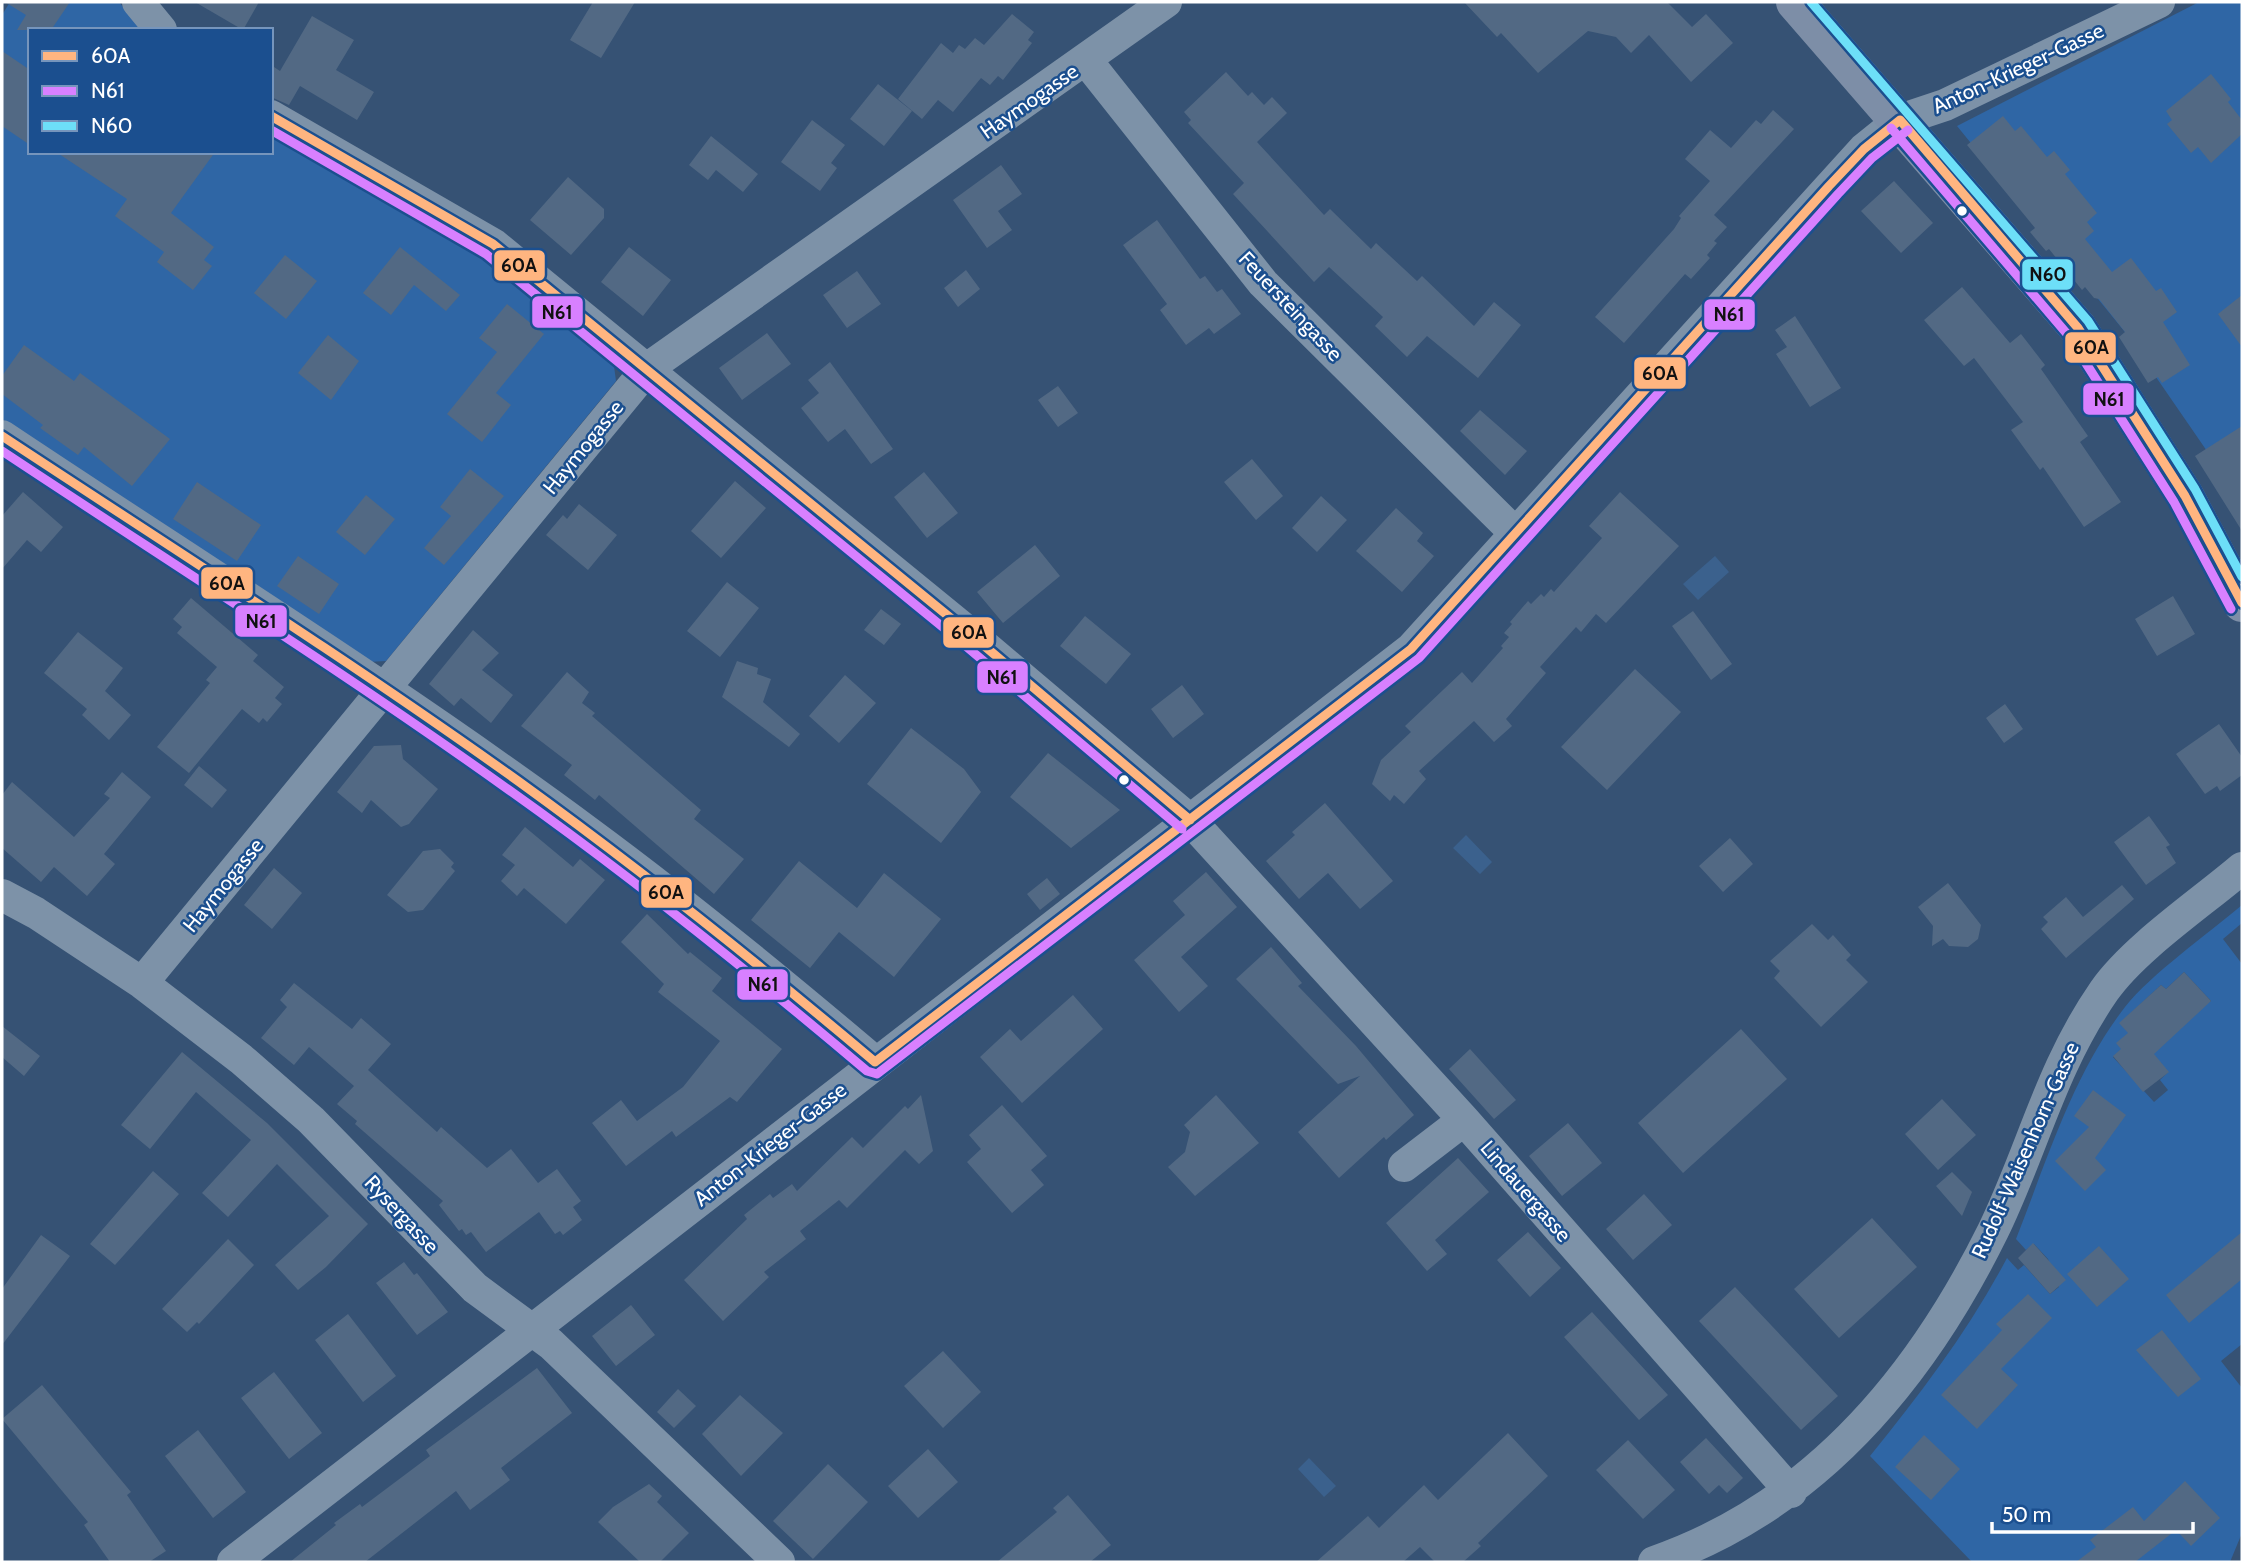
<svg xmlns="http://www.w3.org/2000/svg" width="2244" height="1564" viewBox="0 0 2244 1564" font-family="Cabin,sans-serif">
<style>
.green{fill:#2f66a5;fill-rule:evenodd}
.water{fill:#3b618d}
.building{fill:#526984}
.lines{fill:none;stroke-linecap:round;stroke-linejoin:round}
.minor{stroke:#7d92a8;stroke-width:32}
.major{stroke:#7d8ea7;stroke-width:38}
.bus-1-casing{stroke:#1b4f8f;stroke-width:14}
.bus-2-casing{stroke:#1b4f8f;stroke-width:14}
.bus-3-casing{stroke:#1b4f8f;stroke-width:14}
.bus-1{stroke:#ffb580;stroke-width:9}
.bus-2{stroke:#d880ff;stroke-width:9}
.bus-3{stroke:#6ddff8;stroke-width:9}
.bus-dot{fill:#fff;stroke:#1b4f8f;stroke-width:2.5}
.labels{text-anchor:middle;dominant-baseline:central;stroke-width:5;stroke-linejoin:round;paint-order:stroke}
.street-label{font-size:21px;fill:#fff;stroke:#1b4f8f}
.line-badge{stroke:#1b4f8f;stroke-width:2.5}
.pale-badge-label{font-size:19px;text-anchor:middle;font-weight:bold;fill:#111}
</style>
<rect width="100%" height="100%" fill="#365274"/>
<path class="green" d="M10,2H119L142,30H30V152H271V132L479,255L614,366L616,381L386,661L368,662L2,419V15Z
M2199,2H2242V502L2125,332L1957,126Z
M2242,905V923L2223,939L2242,964V1344L2221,1361L2242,1388V1533L2230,1562H1972L1870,1456C1921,1393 1969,1330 2007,1258L2018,1270L2024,1265L2050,1294L2059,1287L2048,1259L2034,1244L2026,1250L2016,1239C2047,1160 2073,1074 2125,1007C2151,974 2208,934 2242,905ZM2184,972L2211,1001L2142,1040L2168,1072L2160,1080L2168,1090L2154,1102L2113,1057L2134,1039L2120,1023L2161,985L2166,989Z"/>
<path class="water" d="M1715,556L1729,572L1698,600L1683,584Z
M1466,835L1492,862L1480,874L1453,848Z
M1309,1458L1336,1486L1324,1497L1298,1469Z"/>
<path class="building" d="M5,2H70L51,30H17L26,15Z
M195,2H259L243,30Z
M593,2H635L601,58L570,40Z
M1464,2H1667L1692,27L1706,14L1733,43L1691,82L1649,35L1631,53L1616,37L1588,31L1538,73L1501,33L1497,37Z
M1012,14L1034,32L1028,40L1032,43L1003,80L998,76L990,85L981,78L953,112L938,100L922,119L898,99L941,43L953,53L959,45L965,49L975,38L984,45Z
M312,16L354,40L336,70L374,92L357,120L300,86L289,105L271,97V65L280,71Z
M2,51L30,70V145L2,126Z
M1226,72L1248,96L1252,92L1264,105L1272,97L1287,113L1257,142L1324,215L1330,209L1371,249L1376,243L1417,281L1422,276L1474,326L1494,302L1521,325L1478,378L1427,336L1407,357L1375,326L1383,317L1329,267L1314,282L1233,194L1244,183L1188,123L1191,120L1184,112Z
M2211,74L2231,99L2228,102L2242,120V134L2211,163L2198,147L2191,153L2167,124L2172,120L2166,111Z
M878,84L912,111L884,146L850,119Z
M1773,110L1794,129L1714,215L1727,227L1714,241L1717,243L1707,255L1710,258L1691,279L1685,274L1624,343L1595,317L1674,229L1681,218L1679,216L1710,181L1685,159L1710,130L1731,148L1756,120L1761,124Z
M2003,116L2015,131L2021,126L2047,157L2054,151L2070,170L2065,174L2097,213L2087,222L2094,231L2085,239L2112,272L2131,258L2156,291L2161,288L2177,312L2163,322L2190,365L2162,383L2158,377L2148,383L2119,337L2125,332L2099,299L2094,298L2085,287L2082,290L2049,249L2046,251L2030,232L2035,228L1967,145Z
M812,120L845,145L831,163L837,168L820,191L781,162Z
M711,136L758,174L743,192L716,170L708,180L689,165Z
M56,152H215L171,213L214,247L204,260L212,266L193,290L157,262L164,252L115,216L127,199Z
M1001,165L1022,194L998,211L1012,230L987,248L953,200Z
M568,177L604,209V218L571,255L530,220Z
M1894,181L1933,223L1901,253L1861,211Z
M1157,220L1200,279L1205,276L1217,292L1222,289L1241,314L1214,334L1209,328L1186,345L1160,310L1167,304L1123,245Z
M400,247L460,295L446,311L414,285L391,315L363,293Z
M629,247L671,280L643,316L601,282Z
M285,255L317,281L286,319L254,293Z
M966,270L980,289L958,307L944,288Z
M857,271L881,304L847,328L823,295Z
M1962,287L2010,343L2021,334L2045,365L2041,369L2088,436L2080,442L2121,502L2084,527L2043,467L2040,470L2011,430L2023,422L1974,358L1964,366L1924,320Z
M2242,295V347L2218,314Z
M507,304L544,334L496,393L511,405L482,442L447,414L497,352L479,338Z
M1795,316L1841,388L1810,407L1776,354L1787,347L1775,330Z
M767,333L791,364L742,400L719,368Z
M328,335L359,361L331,400L298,373Z
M24,345L74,381L80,373L170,439L132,486L84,447L78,455L40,428L43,425L2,394V376Z
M830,362L893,449L871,464L845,429L828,442L801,408L819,393L808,380Z
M1058,386L1078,413L1058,427L1038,400Z
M1480,410L1527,451L1505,475L1460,431Z
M2242,426V531L2195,456Z
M1252,459L1283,496L1256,520L1224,482Z
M470,469L504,496L444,565L424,548L451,516L440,507Z
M924,472L958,513L927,538L894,497Z
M735,481L766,508L721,558L691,531Z
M197,482L261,525L237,561L173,519Z
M23,492L63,527L41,552L27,540L2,569V516Z
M1620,492L1679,546L1606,623L1596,614L1581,632L1576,627L1540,667L1546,673L1506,719L1512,726L1494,742L1474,721L1419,771L1426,779L1404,804L1394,795L1390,801L1372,784L1381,760L1411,732L1405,726L1462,672L1472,683L1503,648L1501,646L1509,637L1504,633L1512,624L1510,622L1528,601L1531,604L1541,594L1544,597L1551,589L1554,592L1602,538L1589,526Z
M366,495L395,519L365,555L336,532Z
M1321,496L1347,520L1317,552L1292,528Z
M579,504L617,535L588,570L546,535L563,515L567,519Z
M1396,508L1423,533L1417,541L1434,556L1402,592L1356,551Z
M1035,545L1060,576L1003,623L977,592Z
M298,556L339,584L319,614L277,586Z
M727,582L759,608L720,657L687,631Z
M2173,596L2195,634L2157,656L2135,619Z
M191,598L258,655L253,661L284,687L275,698L282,704L267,722L263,718L259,723L242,709L189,773L157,747L210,683L206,680L217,667L177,633L182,627L173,619Z
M881,609L901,624L884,645L864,630Z
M1693,611L1732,664L1711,680L1672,626Z
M1085,616L1131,654L1106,684L1060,646Z
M473,630L499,653L482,670L513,695L491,723L461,698L454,706L429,684Z
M78,632L123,668L105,691L131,715L109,740L82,715L87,709L44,673Z
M737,661L758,668L757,674L771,679L763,702L800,734L789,747L722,697Z
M1635,669L1681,712L1607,790L1561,747Z
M567,672L589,692L582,703L595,713L592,716L701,810L694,819L744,859L714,894L599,795L595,800L564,775L572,765L521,726Z
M845,675L876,703L839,743L809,716Z
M1182,685L1204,714L1173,738L1151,709Z
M2005,704L2023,729L2004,743L1986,718Z
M2219,724L2242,757V775L2220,791L2217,786L2205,794L2176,754Z
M911,728L964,769L981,792L941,843L867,784Z
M401,745L403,759L438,789L409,824L401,827L371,800L362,813L337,792L374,746Z
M1048,753L1120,810L1071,848L1010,797Z
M199,766L227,790L212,808L184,785Z
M122,772L151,797L104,854L115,864L87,896L54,867L41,882L2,848V795L12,782L74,837L110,798L104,794Z
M1325,803L1393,881L1360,909L1328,873L1299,899L1266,861L1295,835L1292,832Z
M2149,816L2170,845L2166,847L2176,863L2146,885L2114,842Z
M525,827L573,867L580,859L605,880L566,924L524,888L517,896L501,881L515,865L502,855Z
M1730,838L1753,864L1723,892L1699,866Z
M440,849L454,863L451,867L455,871L423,910L408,912L387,895L423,851Z
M799,861L857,908L884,873L941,919L894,977L839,932L810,968L751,920Z
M274,868L302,893L272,929L244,905Z
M1206,872L1237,907L1181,957L1208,986L1179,1012L1134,960L1185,915L1173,901Z
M1047,878L1060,894L1040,910L1027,894Z
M1948,883L1981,925L1978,939L1968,947L1949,946L1943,939L1932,946L1933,926L1918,907Z
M2122,885L2134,899L2066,958L2041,929L2048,922L2043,917L2066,897L2083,917Z
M647,914L688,954L690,952L722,978L712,991L782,1049L737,1102L730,1097L676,1137L672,1131L626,1166L592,1123L621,1100L637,1121L683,1087L720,1041L658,992L664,984L621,942Z
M1812,924L1828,940L1833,935L1851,955L1846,960L1868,982L1821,1027L1774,978L1780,971L1770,961Z
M1271,947L1302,983L1298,986L1356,1046L1414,1115L1386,1140L1384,1137L1339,1178L1298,1132L1360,1076L1338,1084L1236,979Z
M2184,972L2211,1001L2154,1054L2169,1072L2143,1092L2113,1056L2121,1049L2116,1043L2128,1033L2119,1023L2161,985L2166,989Z
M294,983L352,1029L361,1018L391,1044L368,1070L437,1132L441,1127L487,1168L511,1149L538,1183L557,1169L581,1201L573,1207L582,1220L563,1235L560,1231L555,1234L539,1212L486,1252L471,1232L466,1235L462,1229L459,1231L439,1205L443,1201L355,1124L357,1121L337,1104L354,1086L309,1047L294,1065L261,1038L287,1007L280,1000Z
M1073,995L1103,1029L1022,1103L980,1057L1010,1029L1021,1041Z
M2,1026L40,1056L24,1076L2,1057Z
M1741,1029L1787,1079L1683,1173L1638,1123Z
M1470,1049L1516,1100L1494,1119L1449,1069Z
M182,1052L267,1123L368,1224L326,1267L298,1290L275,1265L329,1216L277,1164L228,1217L202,1193L251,1140L196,1092L150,1149L121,1125Z
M2093,1090L2126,1115L2095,1158L2106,1170L2085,1191L2055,1161L2089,1127L2074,1116Z
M921,1095L933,1151L919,1164L905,1150L847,1208L839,1200L800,1231L806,1239L764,1272L769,1277L723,1321L684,1280L747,1219L744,1215L770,1194L773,1198L792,1184L797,1191L852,1137L863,1148L905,1106L908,1109Z
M1216,1095L1259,1143L1195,1196L1168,1167L1185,1152L1190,1132L1184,1125Z
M1942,1099L1976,1135L1938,1170L1905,1134Z
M1002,1105L1047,1156L1031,1170L1044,1185L1012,1213L967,1162L981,1149L969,1135Z
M1568,1123L1602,1163L1562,1196L1529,1156Z
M1458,1158L1489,1192L1435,1240L1447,1254L1427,1271L1386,1223Z
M153,1171L179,1194L115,1265L90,1244Z
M1952,1172L1972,1192L1962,1216L1936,1186Z
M1644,1194L1672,1225L1633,1260L1606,1229Z
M1872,1218L1917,1267L1839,1338L1794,1289Z
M1528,1232L1561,1268L1530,1297L1497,1260Z
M2242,1232V1279L2189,1323L2166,1295Z
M41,1235L70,1256L2,1345V1289Z
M228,1239L254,1265L199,1324L197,1322L187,1332L162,1309Z
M2033,1243L2066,1280L2050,1294L2018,1258Z
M2099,1246L2129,1279L2097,1307L2067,1274Z
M404,1262L414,1275L417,1273L448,1312L417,1335L376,1283Z
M1735,1287L1838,1396L1801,1430L1699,1321Z
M2028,1294L2052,1318L2001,1369L2018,1385L1977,1429L1941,1395L2002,1330L1996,1324Z
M631,1305L655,1335L616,1366L592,1336Z
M1592,1312L1668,1395L1639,1420L1564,1337Z
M348,1314L396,1376L363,1402L315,1340Z
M2162,1330L2201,1379L2178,1397L2136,1350Z
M943,1351L981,1392L943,1428L904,1386Z
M537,1368L572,1413L501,1468L510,1480L470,1510L456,1491L365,1562H290L336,1525L334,1523L360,1504L362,1507L430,1456L426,1450Z
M274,1372L322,1433L289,1459L241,1398Z
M42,1385L131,1492L127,1495L166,1551L149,1562H110L84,1525L88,1522L2,1419Z
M678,1389L696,1406L674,1428L657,1412Z
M740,1395L783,1433L741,1476L702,1434Z
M198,1430L246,1492L213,1518L165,1456Z
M1508,1433L1548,1476L1478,1543L1481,1546L1463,1562H1435L1420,1547L1403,1562H1316L1368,1516L1379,1528L1424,1485L1438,1500Z
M1924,1435L1960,1469L1931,1500L1895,1467Z
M1706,1438L1743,1478L1727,1493L1719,1485L1709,1494L1680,1462Z
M1628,1440L1675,1490L1643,1519L1596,1470Z
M928,1449L958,1482L918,1518L888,1486Z
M828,1464L868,1502L813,1559L773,1521Z
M2185,1481L2220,1518L2191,1546L2176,1530L2135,1562H2076L2096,1547L2090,1540L2133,1507L2144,1521Z
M649,1484L662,1496L657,1502L689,1533L660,1562H640L598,1522L613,1507Z
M1068,1495L1111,1545L1090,1562H997L1057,1512L1053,1508Z"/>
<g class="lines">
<path class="minor" d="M138,2L161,30
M1086,60L1263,283L1516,534
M271,116L493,244L969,633L1190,820L1464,1120L1791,1492
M2,436C198,567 399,692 588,832C687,905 782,983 875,1062
M2,895L36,913L142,983L241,1059L311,1120L475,1288L551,1344L779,1562
M142,983L648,368L1166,2
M1404,1166L1464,1120
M233,1562L1411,649L1864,149L1900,120L1945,105L2159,2
M1654,1562C1813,1507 1920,1379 1993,1231C2033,1149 2050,1069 2104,991C2134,948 2201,903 2242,868"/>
<path class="major" d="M1795,2L2078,328L2185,496L2242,603"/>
<g class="bus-1-casing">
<path id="bus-1" d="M271,116L493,244L969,633L1190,820
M1900,120L2078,328L2185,496L2242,603
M2,436C175,550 350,661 518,781C641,870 759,964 875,1062
M875,1062L1411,649L1829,186L1864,149L1900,120"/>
</g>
<g class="bus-2-casing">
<path id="bus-2" d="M1891,128L2068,335L2174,502L2231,609
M271,130L486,254L961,642L1182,829
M2,451C171,563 344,672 509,790C633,878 751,973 867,1071L877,1074L1419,658L1838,194L1872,158L1908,130"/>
</g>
<g class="bus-3-casing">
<path id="bus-3" d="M1811,2L2088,321L2195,489L2242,577"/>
</g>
<use href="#bus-1" class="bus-1"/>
<use href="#bus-2" class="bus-2"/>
<use href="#bus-3" class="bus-3"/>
</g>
<g class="bus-dot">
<circle cx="1962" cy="211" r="6"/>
<circle cx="1124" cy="780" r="6"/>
</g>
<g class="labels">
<g class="street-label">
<text transform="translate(2018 68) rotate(-25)">Anton-Krieger-Gasse</text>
<text transform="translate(1029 101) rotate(-35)">Haymogasse</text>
<text transform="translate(1291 306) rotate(47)">Feuersteingasse</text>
<text transform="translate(583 447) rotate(-51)">Haymogasse</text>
<text transform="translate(223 885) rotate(-51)">Haymogasse</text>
<text transform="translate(770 1144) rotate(-38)">Anton-Krieger-Gasse</text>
<text transform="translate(2025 1150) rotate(-66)">Rudolf-Waisenhorn-Gasse</text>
<text transform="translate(1526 1191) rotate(49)">Lindauergasse</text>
<text transform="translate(402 1214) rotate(47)">Rysergasse</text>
</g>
</g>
<g class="line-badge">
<rect x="493" y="249" width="53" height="33" rx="7" fill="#ffb580"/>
<rect x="2021" y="258" width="53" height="33" rx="7" fill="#6ddff8"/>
<rect x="531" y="295" width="53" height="34" rx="7" fill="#d880ff"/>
<rect x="1703" y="298" width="53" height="33" rx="7" fill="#d880ff"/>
<rect x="2064" y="331" width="53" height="33" rx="7" fill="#ffb580"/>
<rect x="1633" y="356" width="54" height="34" rx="7" fill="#ffb580"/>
<rect x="2082" y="382" width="53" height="34" rx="7" fill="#d880ff"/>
<rect x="200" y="566" width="54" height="34" rx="7" fill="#ffb580"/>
<rect x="234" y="604" width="54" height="34" rx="7" fill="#d880ff"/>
<rect x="942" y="616" width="53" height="33" rx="7" fill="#ffb580"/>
<rect x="976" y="660" width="53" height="34" rx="7" fill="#d880ff"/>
<rect x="640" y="876" width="53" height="33" rx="7" fill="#ffb580"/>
<rect x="736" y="968" width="53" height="33" rx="7" fill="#d880ff"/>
</g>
<g class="pale-badge-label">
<text x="519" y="272">60A</text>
<text x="2048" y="281">N60</text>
<text x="557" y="319">N61</text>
<text x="1729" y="321">N61</text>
<text x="2091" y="354">60A</text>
<text x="1660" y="380">60A</text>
<text x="2109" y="406">N61</text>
<text x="227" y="590">60A</text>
<text x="261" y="628">N61</text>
<text x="969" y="639">60A</text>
<text x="1002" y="684">N61</text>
<text x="666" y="899">60A</text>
<text x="763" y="991">N61</text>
</g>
<rect width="2244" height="1564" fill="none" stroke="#ffffff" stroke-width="7"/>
<rect x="28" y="28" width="245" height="126" fill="#1b4f8f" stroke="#7695bc" stroke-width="2"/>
<rect x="42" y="51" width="35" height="10" fill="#ffb580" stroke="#7695bc" stroke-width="2"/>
<text x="91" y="63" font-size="21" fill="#ffffff">60A</text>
<rect x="42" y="86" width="35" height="10" fill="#d880ff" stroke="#7695bc" stroke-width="2"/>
<text x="91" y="98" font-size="21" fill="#ffffff">N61</text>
<rect x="42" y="121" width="35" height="10" fill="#6ddff8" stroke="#7695bc" stroke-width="2"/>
<text x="91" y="133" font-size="21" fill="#ffffff">N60</text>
<path d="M1992 1522v10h201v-10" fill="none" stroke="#ffffff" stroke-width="3.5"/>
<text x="2002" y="1522" font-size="21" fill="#ffffff" stroke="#1b4f8f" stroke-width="5" paint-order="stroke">50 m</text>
</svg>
